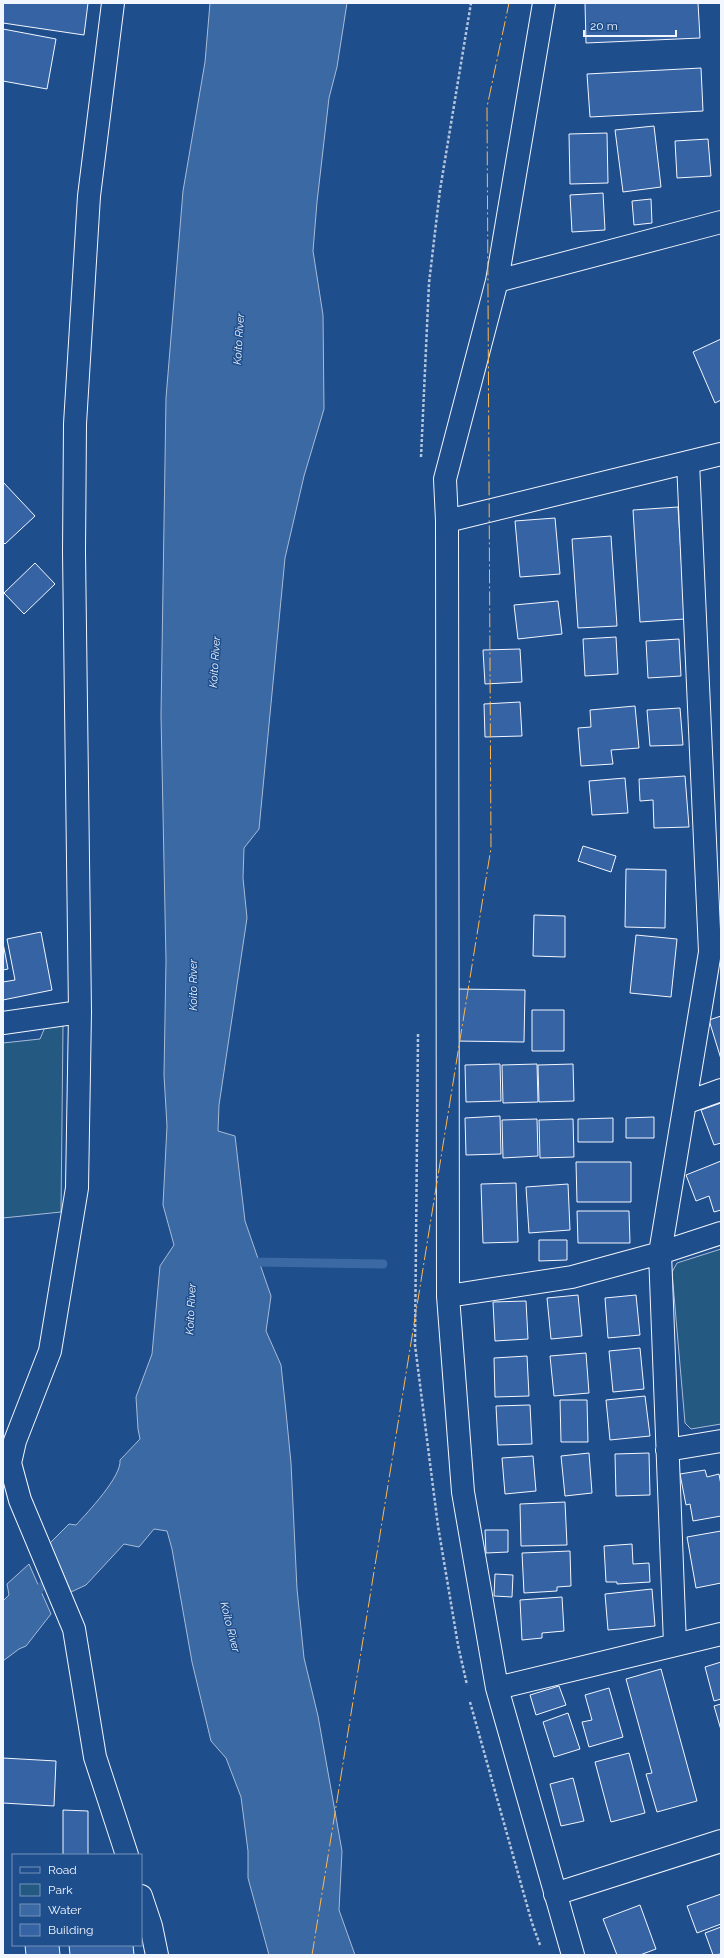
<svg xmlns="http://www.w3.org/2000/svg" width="724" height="1958" viewBox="0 0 724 1958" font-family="Raleway,sans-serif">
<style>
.green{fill:#245a82;stroke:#a8bbd7}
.water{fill:#3b69a3;stroke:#a8bbd7}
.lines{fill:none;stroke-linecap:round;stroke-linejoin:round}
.stream{stroke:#3b69a3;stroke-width:9}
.building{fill:#3563a3;stroke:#f2f6ff}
.minor-casing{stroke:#f2f6ff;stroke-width:24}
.tertiary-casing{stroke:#f2f6ff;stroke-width:24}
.path{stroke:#b3c4dc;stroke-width:2.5;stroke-dasharray:3 2;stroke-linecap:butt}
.minor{stroke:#1f4e8c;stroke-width:22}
.tertiary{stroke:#1f4e8c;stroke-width:22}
.power{stroke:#ffb74d;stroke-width:1;stroke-dasharray:14 3 2 3;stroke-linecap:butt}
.labels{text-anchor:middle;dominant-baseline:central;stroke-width:3;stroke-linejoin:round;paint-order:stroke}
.water-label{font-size:11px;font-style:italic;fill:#f2f6ff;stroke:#1f4e8c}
</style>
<rect width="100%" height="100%" fill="#1f4e8c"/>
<path class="green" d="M48,1020L63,1026L61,1212L3,1218V1043L40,1039Z
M721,1249V1424L691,1429L685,1423L672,1272L677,1263Z"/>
<path class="water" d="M210,3H347L337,67L329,98L317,202L313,251L323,315L324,409L304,476L285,558L259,829L244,848L243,878L247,918L219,1105L218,1131L235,1136L245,1221L271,1296L266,1331L281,1365L286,1412L291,1463L297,1589L304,1658L318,1716L342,1851L339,1910L355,1955H269L248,1878V1851L241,1797L226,1758L211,1741L192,1662L172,1549L167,1531L154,1529L139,1547L124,1544L86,1585L71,1592L50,1543L69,1524L76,1525C88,1512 122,1476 120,1460L140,1439L138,1429L136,1397L152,1354L160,1266L174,1245L163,1205L167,1126L164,1075L166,961L161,715L166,398L183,191L205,62Z
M29,1564L51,1614L26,1646L19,1649L3,1661V1601L9,1595L7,1584Z"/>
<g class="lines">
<path class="stream" d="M250,1259L254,1262L383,1264
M32,1597L52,1576"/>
</g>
<path class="building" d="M3,3H88L84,35L3,23Z
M585,3H698L700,38L586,43Z
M3,29L56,39L47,89L3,81Z
M701,68L703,111L590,117L587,74Z
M654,126L661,187L623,192L615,130Z
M607,133L608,183L570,184L569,134Z
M708,139L711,176L677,178L675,141Z
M603,193L605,230L572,232L570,195Z
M651,199L652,223L634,225L632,201Z
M721,339V400L715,403L693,352Z
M3,482L35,516L5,544L3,542Z
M678,507L685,619L640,622L633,510Z
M555,518L560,574L520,577L515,521Z
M611,536L617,626L578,628L572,539Z
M35,563L55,584L24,614L4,593Z
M558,601L562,634L518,639L514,605Z
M616,637L618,674L585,676L583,639Z
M679,639L681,676L648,678L646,641Z
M520,649L522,682L485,684L483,650Z
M520,702L522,736L485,737L484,704Z
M635,706L639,748L611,750L613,764L581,766L578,728L591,727L590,710Z
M680,708L683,745L650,746L647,710Z
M685,776L689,827L654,828L653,800L640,801L639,779Z
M625,778L628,813L592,815L589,781Z
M583,846L616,856L611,872L578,861Z
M626,869L666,870L665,928L625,927Z
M534,915L565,916V957L533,956Z
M41,932L52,990L3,1000V982L15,980L7,939Z
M636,935L677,939L671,997L630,993Z
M3,943L8,969L3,970Z
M457,989L525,990L524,1042L456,1041Z
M532,1010H564V1051H532Z
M721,1016V1059L709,1020Z
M500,1064L501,1101L466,1102L465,1065Z
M537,1064L538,1102L503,1103L502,1065Z
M573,1064L574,1101L539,1102L538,1065Z
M721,1103V1143L714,1145L701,1110Z
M500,1116L501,1154L466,1155L465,1118Z
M654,1117V1138H626V1118Z
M613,1118V1142H578V1119Z
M537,1119L538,1156L503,1158L502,1120Z
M573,1119L574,1157L540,1158L539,1120Z
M721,1161V1210L714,1212L709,1196L696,1201L686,1175Z
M576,1162H631V1202H577Z
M516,1183L518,1242L483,1243L481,1184Z
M568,1184L570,1230L529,1233L526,1187Z
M577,1211H629L630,1243H578Z
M539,1240H567V1260L539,1261Z
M578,1295L582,1336L551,1339L547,1298Z
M636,1295L640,1335L608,1338L605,1298Z
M526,1301L528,1339L495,1341L493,1302Z
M640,1348L644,1389L613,1392L609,1351Z
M586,1353L589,1393L554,1396L550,1356Z
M527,1356L529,1396L495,1397L494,1358Z
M645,1396L650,1436L610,1440L606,1400Z
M560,1400H587L588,1442H561Z
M530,1405L532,1444L498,1445L496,1406Z
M589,1453L592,1493L565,1496L561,1456Z
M649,1453L650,1495L616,1496L615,1454Z
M533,1456L536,1491L505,1494L502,1458Z
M705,1470L707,1477L719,1474L721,1485V1516L693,1521L690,1504L686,1505L680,1474Z
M565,1502L567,1545L521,1546L520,1504Z
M485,1530H508V1552L486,1553Z
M721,1531V1583L696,1588L687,1537Z
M632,1544L633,1564L649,1563L650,1582L617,1584V1582H606L604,1546Z
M570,1551L571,1586L557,1587V1591L524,1593L522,1553Z
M495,1574L513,1575L512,1597L494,1596Z
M652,1589L655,1626L608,1630L605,1594Z
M562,1597L564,1631L542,1633V1638L522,1640L520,1600Z
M721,1662V1699L714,1701L705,1667Z
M661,1669L697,1801L657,1812L646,1774L652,1773L626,1679Z
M559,1686L566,1705L536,1715L530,1695Z
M609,1688L623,1737L589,1747L582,1722L592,1720L585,1695Z
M721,1704V1730L714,1706Z
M568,1713L580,1749L554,1757L543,1722Z
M629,1753L645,1813L611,1822L595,1762Z
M3,1758L56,1761L54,1806L3,1803Z
M573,1778L584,1821L561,1826L550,1784Z
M63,1810L88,1811V1855H63Z
M721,1894V1924L697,1933L687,1906Z
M640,1905L656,1949L640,1955H617L603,1919Z
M721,1927V1954L713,1955L705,1933Z
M25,1945H59L60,1955H26Z
M69,1945H133L134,1955H70Z"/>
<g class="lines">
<g class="minor-casing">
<path id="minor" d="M113,3L89,196L75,424L74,552L80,1012L77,1188L50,1351L15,1441L10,1463L20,1500L74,1629L95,1757L127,1855
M544,3L497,281L445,479L447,521L448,1296L463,1492L497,1688L573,1955
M497,281L721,222
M447,521L721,454
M3,1023L80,1012
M685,1103L721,1090
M448,1296L572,1277L660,1253L721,1233
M667,1450L721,1441
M675,1644L660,1253L710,952L688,462
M497,1688L721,1634
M141,1896L151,1926L157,1955"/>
</g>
<g class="tertiary-casing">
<path id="tertiary" d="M555,1894L721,1841"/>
</g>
<path class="path" d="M421,457L429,283L440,190L471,3
M418,1034L415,1345L438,1526L458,1645L467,1685
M470,1702L532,1923L540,1945"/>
<use href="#minor" class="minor"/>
<use href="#tertiary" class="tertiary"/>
<path class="power" d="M312,1955L491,848L487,107L509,3"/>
</g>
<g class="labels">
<g class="water-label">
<text transform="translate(239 339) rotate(-86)">Koito River</text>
<text transform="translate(215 662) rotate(-86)">Koito River</text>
<text transform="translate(193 985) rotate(-90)">Koito River</text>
<text transform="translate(191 1309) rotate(-87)">Koito River</text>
<text transform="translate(230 1627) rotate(76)">Koito River</text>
</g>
</g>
<rect width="724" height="1958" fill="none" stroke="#f2f6ff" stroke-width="8"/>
<rect x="12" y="1854" width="130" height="92" fill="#1f4e8c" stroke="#7391ba"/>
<rect x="20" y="1867" width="20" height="6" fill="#1f4e8c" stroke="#7391ba"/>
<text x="48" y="1874" font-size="12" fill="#f2f6ff">Road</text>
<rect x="20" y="1884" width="20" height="12" fill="#245a82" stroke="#7391ba"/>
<text x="48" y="1894" font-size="12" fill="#f2f6ff">Park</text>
<rect x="20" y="1904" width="20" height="12" fill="#3b69a3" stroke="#7391ba"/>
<text x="48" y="1914" font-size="12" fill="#f2f6ff">Water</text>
<rect x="20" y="1924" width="20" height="12" fill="#3563a3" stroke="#7391ba"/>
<text x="48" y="1934" font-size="12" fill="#f2f6ff">Building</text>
<path d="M584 30v6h92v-6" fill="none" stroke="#f2f6ff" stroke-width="2"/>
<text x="590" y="30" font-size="12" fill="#f2f6ff" stroke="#1f4e8c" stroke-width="3" paint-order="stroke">20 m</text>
</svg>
